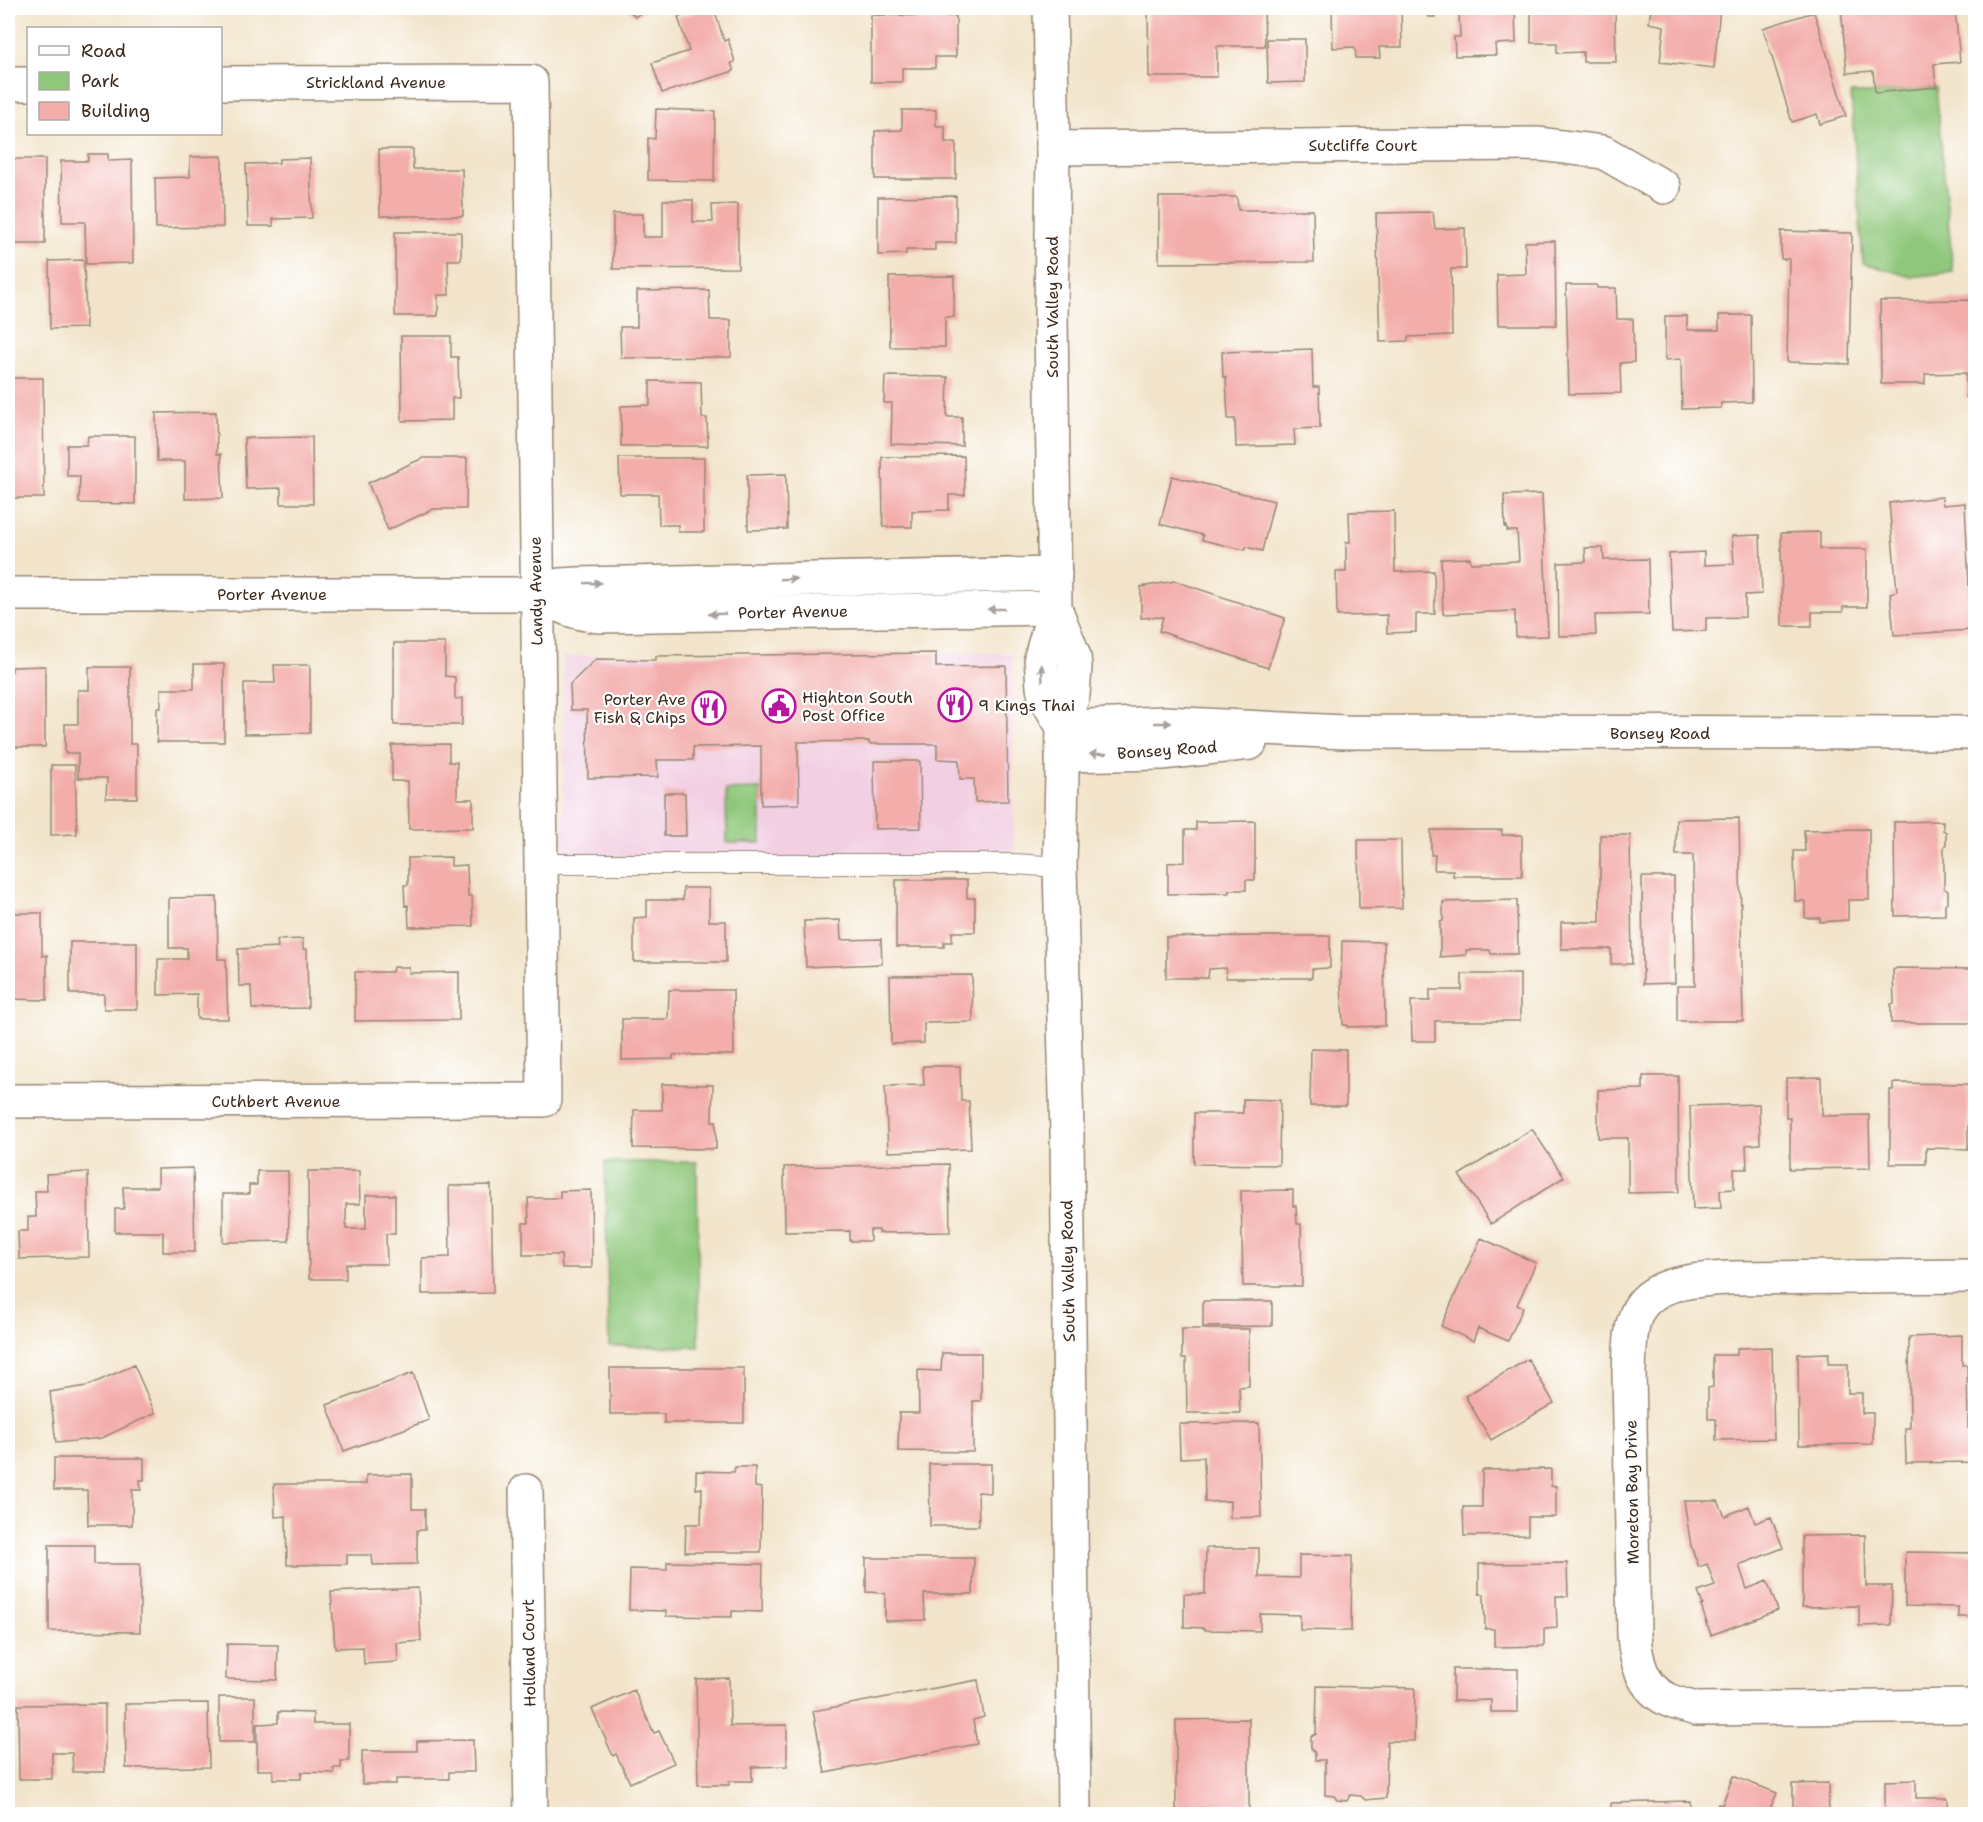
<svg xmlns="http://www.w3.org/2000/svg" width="1983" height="1822" viewBox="0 0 1983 1822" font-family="'Shantell Sans',sans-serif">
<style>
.built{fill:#f2cfe2}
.green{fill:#8fc87b;stroke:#65794c;stroke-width:1.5}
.building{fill:#f3adab}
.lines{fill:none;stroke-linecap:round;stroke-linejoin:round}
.service-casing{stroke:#968774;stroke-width:22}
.minor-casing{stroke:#968774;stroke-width:36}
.secondary-casing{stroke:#968774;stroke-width:36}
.service{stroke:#fff;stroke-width:20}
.minor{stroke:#fff;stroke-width:33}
.secondary{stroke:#fff;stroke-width:33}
.oneway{fill:#a79f9a}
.labels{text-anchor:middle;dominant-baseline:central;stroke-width:4.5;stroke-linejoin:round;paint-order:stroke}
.street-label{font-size:16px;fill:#3b2a1e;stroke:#fff}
.poi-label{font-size:16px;fill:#3b2a1e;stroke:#fff;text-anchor:start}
</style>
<rect width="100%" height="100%" fill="#fff"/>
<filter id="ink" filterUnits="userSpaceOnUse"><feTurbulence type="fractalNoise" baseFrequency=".0167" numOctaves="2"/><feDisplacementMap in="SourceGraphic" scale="12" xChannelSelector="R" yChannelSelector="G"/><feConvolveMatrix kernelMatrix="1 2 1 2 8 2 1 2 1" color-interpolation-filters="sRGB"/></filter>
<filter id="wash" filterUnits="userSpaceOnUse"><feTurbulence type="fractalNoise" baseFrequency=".008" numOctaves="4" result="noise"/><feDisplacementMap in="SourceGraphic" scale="24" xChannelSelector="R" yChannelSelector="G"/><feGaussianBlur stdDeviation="1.35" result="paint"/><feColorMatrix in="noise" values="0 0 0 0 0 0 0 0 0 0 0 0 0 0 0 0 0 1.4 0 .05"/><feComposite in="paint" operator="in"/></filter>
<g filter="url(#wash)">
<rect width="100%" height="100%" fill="#f2e4ca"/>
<path class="built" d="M1013,653L1014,864H563L564,656Z"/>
<path class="green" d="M1936,87L1953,272L1911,277L1863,263L1851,93H1875Z
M761,789V843H727L726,790Z
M605,1162H697L699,1347L609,1346Z"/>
<g id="blocks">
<path class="building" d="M627,8H647L635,17Z
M711,8H714L724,41L728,39L735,62L731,63L734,71L662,93L652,63L689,51L678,17Z
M718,8H730L722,13Z
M1264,8L1265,46H1217V77H1149L1148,9Z
M1332,8H1401L1402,47H1379L1380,58H1356L1355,47L1333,48Z
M1429,8H1515L1516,43L1495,44L1496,55L1455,56L1454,37H1460L1459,11L1434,12L1435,17H1429Z
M1531,8H1615L1616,62H1583V52L1557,53V43H1531Z
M1651,8H1720L1714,68L1660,62L1664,26L1649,23Z
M1841,8H1955L1960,62L1934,64L1936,87L1875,93L1873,71L1847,73Z
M1814,12L1846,116L1820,124L1817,114L1792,122L1763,28Z
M871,15L956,16V57H935V68H902V82H871Z
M1267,39H1305V82L1268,83Z
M656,109L715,111L714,181L648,180V138L655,139Z
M902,110H936V126H945V142H956V179H875V131L902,130Z
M379,149H413V169H462L463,216H380Z
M88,154H108V161L132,160L133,263L86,264L85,222H62L61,161H88Z
M222,156L223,227L156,228L155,178L190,177V157Z
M310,158L312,218L273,219V226H248L246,164L279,163V159Z
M13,159H45V244H8V176H13Z
M956,196V243H935V250H906V254L878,255V197Z
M1159,197H1237L1238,210H1313L1314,262L1159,263Z
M663,200H693V222H713L712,205L738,204V268L613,269V214H643V237H663Z
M1433,212L1435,229L1465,228L1466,269H1451L1452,335L1408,337V341L1380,342L1376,213Z
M1781,231L1852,233L1849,364L1787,362L1789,259H1781Z
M395,232H461V260H448L449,295H438V316H395Z
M1555,241L1556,325H1498L1497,275L1526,274L1525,242Z
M84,260L86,328L50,329L49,261Z
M954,276V317H945V347H890L889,277Z
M1566,285H1597V288H1616L1617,319H1633L1634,362L1620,363L1621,393L1569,394Z
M709,290L710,320H731V357L621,358L620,327H637V291Z
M1976,300V397H1966V373L1925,374V384H1881L1880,301Z
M1719,315H1751L1752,402L1721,403V408L1682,409L1681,359L1665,360V316H1687V330H1719Z
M401,336H451V357H458L459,398H452V420L402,421Z
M1312,349L1313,387H1319L1320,428L1294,429L1295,445L1236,447L1235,419H1228L1226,377H1223L1222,352Z
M885,376L948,377L947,417H962V446L891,444L892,403H884Z
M8,378H43L44,498H8Z
M650,381L701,382L702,418H707L708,446H621V406L650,405Z
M216,412L217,454H221L223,498L185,499V461H157L156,413Z
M88,436H135V504L79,503L80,476H67V445H87Z
M312,437L313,504H281V488L246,489L244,438Z
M964,456L965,495H949V510L912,511V527H883L882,457Z
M423,458H467L466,509H433L388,530L368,483Z
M619,458H704V532H678V525H659L658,494H620Z
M786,474L787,529L748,530L747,475Z
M1172,476L1274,501L1262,551L1246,547L1245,550L1202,540L1203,535L1160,524Z
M1542,494L1548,636L1516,637L1515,611L1443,614L1441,559L1470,558L1471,563L1519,561L1517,531H1507V526L1505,527L1504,495Z
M1942,497L1943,505L1965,503L1971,630L1894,635L1890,593L1897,591L1889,503Z
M1394,511L1395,572L1434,571L1435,614H1416V632L1387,633V615L1337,616L1336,572H1346V542H1350L1349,512Z
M1820,532V549H1867V607H1843V612H1812V626H1782L1781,533Z
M1760,535L1762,594L1745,595V617L1706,618V631L1672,632L1669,554L1704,552V565L1734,564L1732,536Z
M1585,548H1603L1604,560L1648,559L1649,614L1595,615L1596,635L1559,636L1558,563L1586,562Z
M1175,581L1285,618L1268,668L1159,631L1163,617L1141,618V587Z
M394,643H445V676L455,677V699L462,698V725H394Z
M936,653V667L1006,666L1008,801L975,802L974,779H960L959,760L937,759V744H869V741L798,742L799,804L761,805V746L693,747V760H657L658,777L588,778L587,710H571L570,684L596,659L656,660V656Z
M194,664H224V742H157V708H161V689H194Z
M274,665H310V733L244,734V683H275Z
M45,666V747H8V671H12V667Z
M89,667H130V744H137V798H106L107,778H78V753H65V724H78V690H89Z
M449,744V762H457V799H473V828L409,829L408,781H392V745Z
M874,761H920L921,828L875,829Z
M51,765H75L77,834L51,835Z
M664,793H685L686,836H664Z
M1739,818L1743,1021H1677V986H1695L1693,855H1676V819Z
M1255,821V880H1246V890H1229V893L1168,894V863L1185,862V830H1196V822Z
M1943,821V830L1946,832V844L1944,847V888L1948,891V901L1945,904V915L1895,916L1894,822Z
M1869,829V900H1848V920L1820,922V918H1805V901H1795L1794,851H1805L1804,830Z
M1431,830H1502V835H1522V876H1453V870H1434L1435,855H1431Z
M1600,835H1630L1632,964H1611V949H1561V922H1600Z
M1358,840H1401L1402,908L1359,909Z
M451,857V866L467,865L468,896H472L473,926L409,927L408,905L405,906L404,885H408V858Z
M1642,877H1674L1675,983L1643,984Z
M896,880H967V898H975V932H952V942H944V947H896Z
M683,888H709V921H726V962H634V918L647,917V900H683Z
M217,897L218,959H226L228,1019H197V994L158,995V959H187V948H169V898Z
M1517,900L1518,954H1491L1490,950H1466V955L1440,957V922L1443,921V902Z
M8,913H42V956L47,955V1000L10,999Z
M840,920L841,940L881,939L882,964L806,967L804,921Z
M1270,936H1330V968L1312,969V978H1226V968L1209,969L1208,978H1166V937Z
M303,939V949H307L308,1008L252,1009L251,986H239L238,949L278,947L277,940Z
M1342,941L1384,942L1385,1026L1347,1027V1025H1343L1341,984Z
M70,942H137V1009H104V994H70Z
M393,967H409V973L459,972V1020L355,1021V972H392Z
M1897,968L1976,969V1023H1891V1004H1894L1893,970Z
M1462,974H1520V1021H1435V1041H1412L1411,1001H1430V990H1462Z
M972,975L973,1022L924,1023V1043L891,1044L890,976Z
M669,990H733L734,1055H673V1059L622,1060V1019H668Z
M1311,1049L1346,1050V1106H1310Z
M923,1066H960L961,1101H969L971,1149L888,1152L885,1086L924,1085Z
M1643,1076H1678L1679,1192L1628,1193V1138H1598V1090L1643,1089Z
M1821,1077L1822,1116L1869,1115L1870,1168L1790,1169V1118H1786V1078Z
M1893,1083L1968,1084V1149L1926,1148V1164H1890V1090H1893Z
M662,1084L713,1085L712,1121H716V1149L633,1148L634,1110H662Z
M1243,1099L1280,1100L1279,1165L1194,1164V1113H1243Z
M1759,1104L1760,1144L1746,1145L1747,1169H1734V1189L1720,1190L1721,1208L1693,1209L1690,1106Z
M1532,1129L1564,1177L1491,1224L1459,1175Z
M949,1164L950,1232L879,1233V1230H870V1241H850V1231L785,1232L784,1167Z
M193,1168L195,1252H163V1232H115V1209H124L123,1187H158V1169Z
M257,1171H288L289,1241L223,1242V1194H249V1185H257Z
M308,1171H359L360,1204H346V1229H366V1195H395V1234H386L387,1264H346V1279H309Z
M88,1172L89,1257L19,1259L18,1231H28V1217H36L35,1191H47L46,1174Z
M491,1185L493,1293L422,1294V1258L450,1257L449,1186Z
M591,1190L592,1268H562L561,1255H523V1223H529L528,1198H560V1191Z
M1293,1190V1206H1296L1297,1224H1301L1302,1286H1243L1241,1191Z
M1481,1238L1536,1263L1517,1305L1523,1308L1508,1341L1478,1328L1473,1341L1441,1326Z
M1203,1301H1272V1326L1203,1327Z
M1182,1329H1249V1386L1239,1387L1240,1413H1187L1186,1358H1182Z
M1962,1335V1365H1967L1968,1428L1976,1427V1462L1906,1463L1905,1428H1910L1909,1337Z
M1772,1347L1774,1439L1716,1440V1419H1708V1388L1713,1387V1355H1737V1348Z
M942,1353H981V1401H973V1452L898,1451L899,1413H919L918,1370L941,1371Z
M1829,1353L1828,1364H1848V1393H1862V1413H1873V1444L1799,1445L1798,1354Z
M1528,1359L1554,1403L1491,1440L1465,1396Z
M134,1365L155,1413L102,1438L56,1443L50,1392L87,1386Z
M610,1368H744V1423H664V1414H610Z
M413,1373L429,1420L344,1451L327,1405Z
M1259,1423L1261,1517L1230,1518V1501L1205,1502L1204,1457L1180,1458L1179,1424Z
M54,1458H144V1480H140L141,1490H132V1525H88L87,1490H54Z
M929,1464H991V1493L978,1492L979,1526H930Z
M735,1467H755V1487L762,1488L761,1552H685L686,1524H701L702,1488L696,1489V1471L734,1472Z
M1551,1469V1486H1556V1517H1528V1535L1464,1536L1463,1507H1482V1470Z
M412,1474V1509H425V1530H417V1564L373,1565L372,1555H347V1564L287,1565L286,1516L275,1517L274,1484H366V1475Z
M1684,1501H1718L1725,1516L1749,1506L1755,1523L1771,1517L1783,1548L1739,1565L1747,1589L1767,1581L1778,1610L1711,1635L1701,1606L1703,1605L1698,1592L1715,1586L1707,1564L1699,1567L1691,1546Z
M1865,1535L1866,1586H1892L1891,1625L1859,1626V1606L1802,1607V1536Z
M49,1545H94V1564H140V1632L49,1631Z
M1206,1548H1259V1577L1299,1578V1555L1352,1556L1351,1631L1300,1630V1615L1260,1614V1631L1205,1630V1628L1184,1627V1594H1205Z
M1905,1552L1976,1553V1617H1958V1607L1905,1606Z
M866,1558H974L973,1594H924L925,1620L885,1621V1593L866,1592Z
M667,1562L763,1564L762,1612L732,1611V1617L666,1616V1611L629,1610L630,1569L667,1570Z
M1567,1563L1568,1596H1556L1557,1628L1544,1629V1646L1494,1647V1629H1485L1484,1594H1479V1564Z
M418,1588L421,1641L397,1643L398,1662L364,1664L363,1647L335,1648L331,1592Z
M227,1644L278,1645L277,1680L226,1679Z
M1453,1669H1518V1712H1491V1700L1453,1701Z
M729,1678L730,1726L787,1725V1766L752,1767V1781H729V1785H698L696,1679Z
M978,1680L984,1717L973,1720L977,1744L825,1773L813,1711Z
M1317,1686L1415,1688L1414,1741H1387L1386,1798L1365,1800L1361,1796L1350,1795L1347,1801L1337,1800L1334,1796L1325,1795V1760H1315V1753L1311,1748V1737L1316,1734Z
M634,1690L654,1733L659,1731L674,1763L630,1783L616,1754L613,1756L592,1709Z
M219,1697H255V1742H219Z
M208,1703L209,1767L126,1768L125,1704Z
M105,1704V1772H73L72,1753H52V1779H19L18,1705Z
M278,1712L313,1713V1724H349V1761H341V1768H333L334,1773L301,1772V1779H273V1770H257V1724L278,1723Z
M1249,1719V1812L1220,1814H1176V1720Z
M473,1740L474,1772H449V1779H396V1784H362V1751H417V1741Z
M1733,1776L1777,1793L1768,1814H1714L1718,1804L1722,1805Z
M1916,1780V1798H1948V1814H1885V1781Z
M1828,1783L1829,1814H1793V1784Z
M1690,1801V1814H1611V1803Z"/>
</g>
</g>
<g filter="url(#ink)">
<use href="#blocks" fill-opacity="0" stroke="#968774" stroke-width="1.5"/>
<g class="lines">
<g class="service-casing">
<path id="service" d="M540,864H1014L1060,867"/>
</g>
<g class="minor-casing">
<path id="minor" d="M8,84H28
M1053,148L1539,144L1603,152L1664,187
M8,594H536L560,585L578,584L1055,574
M536,594C557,605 575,614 599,616L1055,608
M1063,727L1164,723L1344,732L1976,733
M1062,755L1162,753L1250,743
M8,1101L544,1100L531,82L220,83
M1976,1276L1729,1278C1696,1280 1644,1281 1634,1321C1629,1338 1630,1355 1629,1372L1634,1635C1636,1661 1642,1688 1668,1700C1677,1704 1687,1706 1696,1709L1976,1706
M526,1491L531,1814"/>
</g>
<g class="secondary-casing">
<path id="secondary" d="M1050,8L1053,148L1051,319L1055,608L1041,657L1043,687L1045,697L1063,727
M1055,608L1074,656L1075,668L1073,695L1063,727L1060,867L1067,1133L1074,1814"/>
</g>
<use href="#service" class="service"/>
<use href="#minor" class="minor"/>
<use href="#secondary" class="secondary"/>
</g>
<defs><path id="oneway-solid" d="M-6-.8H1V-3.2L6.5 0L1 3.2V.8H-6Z" transform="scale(1.5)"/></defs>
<g class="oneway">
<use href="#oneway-solid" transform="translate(788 579) rotate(-1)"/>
<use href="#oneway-solid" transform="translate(593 583) rotate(-1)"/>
<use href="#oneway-solid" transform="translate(996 609) rotate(179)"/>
<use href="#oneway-solid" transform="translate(717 614) rotate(179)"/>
<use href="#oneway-solid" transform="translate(1042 673) rotate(-93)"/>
<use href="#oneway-solid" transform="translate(1163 723)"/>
<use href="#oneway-solid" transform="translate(1098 754) rotate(179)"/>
</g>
</g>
<defs>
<g id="restaurant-ring" transform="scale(1.725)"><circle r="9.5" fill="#fff" stroke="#b5179e" stroke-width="1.5"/><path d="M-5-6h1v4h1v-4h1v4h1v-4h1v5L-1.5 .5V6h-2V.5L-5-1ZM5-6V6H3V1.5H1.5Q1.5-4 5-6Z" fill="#b5179e"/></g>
<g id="civic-ring" transform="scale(1.725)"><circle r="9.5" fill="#fff" stroke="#b5179e" stroke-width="1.5"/><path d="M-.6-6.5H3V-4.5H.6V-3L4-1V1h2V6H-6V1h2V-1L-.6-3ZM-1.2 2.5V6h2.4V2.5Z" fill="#b5179e"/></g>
</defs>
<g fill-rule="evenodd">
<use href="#restaurant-ring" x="955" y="705"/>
<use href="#civic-ring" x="779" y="706"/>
<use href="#restaurant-ring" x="709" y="708"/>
</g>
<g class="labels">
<g class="street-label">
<text x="376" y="82">Strickland Avenue</text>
<text x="1363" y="145">Sutcliffe Court</text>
<text transform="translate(1052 307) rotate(-90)">South Valley Road</text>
<text transform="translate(536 591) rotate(-91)">Landy Avenue</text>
<text x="272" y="594">Porter Avenue</text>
<text transform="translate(793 612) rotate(-1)">Porter Avenue</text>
<text x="1660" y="733">Bonsey Road</text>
<text transform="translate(1167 750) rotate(-4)">Bonsey Road</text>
<text x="276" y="1101">Cuthbert Avenue</text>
<text transform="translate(1068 1271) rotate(-91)">South Valley Road</text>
<text transform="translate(1632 1492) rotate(-91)">Moreton Bay Drive</text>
<text transform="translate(529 1653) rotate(-91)">Holland Court</text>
</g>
<g class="poi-label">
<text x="802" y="697">Highton South<tspan x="802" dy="18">Post Office</tspan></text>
<text x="686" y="699" text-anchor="end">Porter Ave<tspan x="686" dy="18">Fish &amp; Chips</tspan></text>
<text x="978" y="705">9 Kings Thai</text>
</g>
</g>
<rect width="1983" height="1822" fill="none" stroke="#fff" stroke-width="30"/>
<rect x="27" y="27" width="195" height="108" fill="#ffffff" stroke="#b1aaa5" stroke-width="1.5"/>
<rect x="39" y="46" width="30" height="9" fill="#ffffff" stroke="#b1aaa5" stroke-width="1.5"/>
<text x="81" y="57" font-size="18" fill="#3b2a1e">Road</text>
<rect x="39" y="72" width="30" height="18" fill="#8fc87b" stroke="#b1aaa5" stroke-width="1.5"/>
<text x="81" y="87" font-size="18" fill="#3b2a1e">Park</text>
<rect x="39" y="102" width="30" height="18" fill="#f3adab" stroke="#b1aaa5" stroke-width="1.5"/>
<text x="81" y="117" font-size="18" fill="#3b2a1e">Building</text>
</svg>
